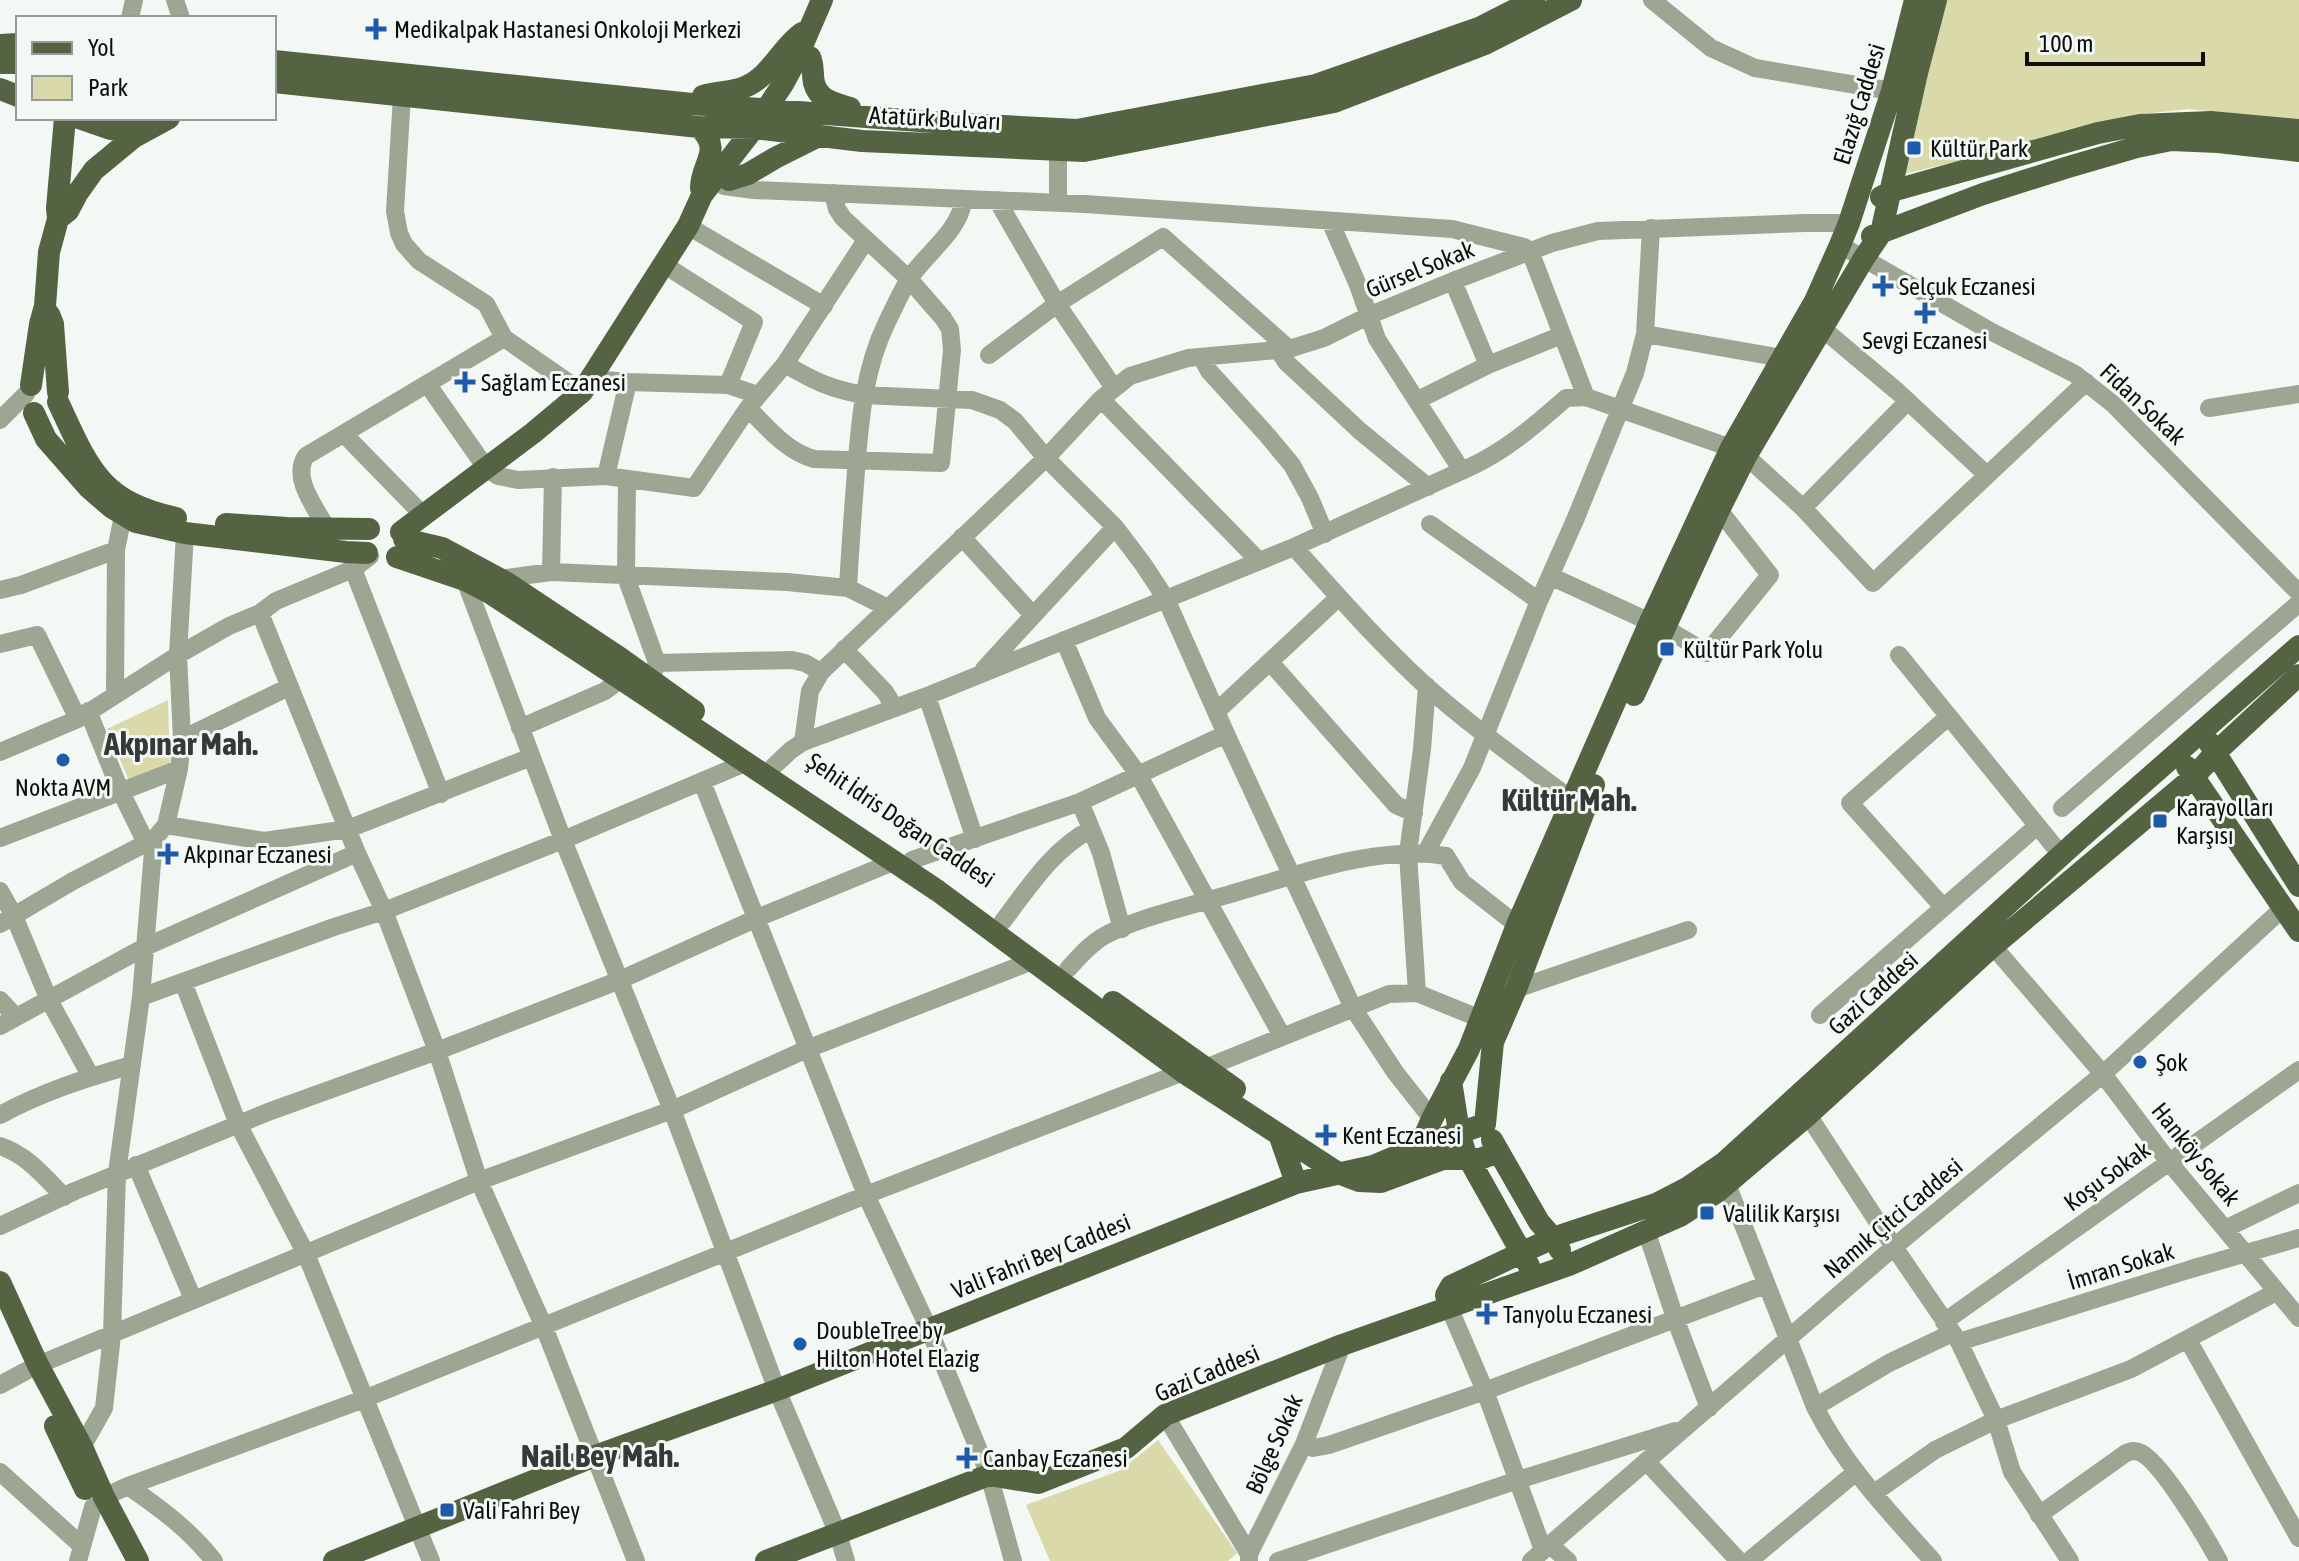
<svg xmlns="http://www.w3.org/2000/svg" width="2299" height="1561" viewBox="0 0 2299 1561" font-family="'Asap Condensed',sans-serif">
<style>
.green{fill:#dad9aa}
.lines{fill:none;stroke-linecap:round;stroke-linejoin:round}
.minor{stroke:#9da693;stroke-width:18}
.major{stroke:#546442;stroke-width:22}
.poi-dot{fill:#1e5aab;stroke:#f3f8f4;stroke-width:3}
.labels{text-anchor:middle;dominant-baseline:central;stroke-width:6;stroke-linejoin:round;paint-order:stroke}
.poi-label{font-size:24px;fill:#0d0f0d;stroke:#f3f8f4;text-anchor:start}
.street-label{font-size:24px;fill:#0d0f0d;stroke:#f3f8f4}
.district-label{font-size:32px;font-weight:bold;fill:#363a37;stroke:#f3f8f4}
</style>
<rect width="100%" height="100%" fill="#f3f8f4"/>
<path class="green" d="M1940,0H2299V119L2188,109L2142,114L2009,149L1904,174Z
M168,700L170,766L129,781L107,729Z
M1158,1440L1237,1553L1228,1561H1050L1026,1505L1121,1470Z"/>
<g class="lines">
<path class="minor" d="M175,0L181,18
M1652,0L1711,48L1755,68L1892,91
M130,18L134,0
M402,96L395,211L399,233L404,244L419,261L486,304L504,338
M1058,150V203
M724,186L754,190L1085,204L1452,229L1524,247L1530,251L1586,397
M997,200L1057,304L1114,388
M1330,221L1358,285L1377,339L1462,471
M688,226L824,306
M1840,245L1992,332L2075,374L2113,404L2299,593
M663,264L754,322L728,385
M1453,281L1488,365
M1823,329L1898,392L1987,475
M1645,334L1782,358
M1279,351L1286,362L1360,431L1428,487
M989,355L1057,304L1163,237L1289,349
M1202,358L1209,371L1267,435L1292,465L1310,498L1325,534
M785,364C814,381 830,389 864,395L972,400L1000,410L1015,421L1046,458L1115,527L1143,564L1166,599L1226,734L1353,1008L1395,1072L1432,1119
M592,379L628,382L728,385L758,395
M428,385L486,468L498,476L518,480L606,476L694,488L748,408L785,364L866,240
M1101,399L1259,561
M1418,400L1488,365L1562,335
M748,408C768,428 786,451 814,459L941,463L952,350L950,329L943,318L909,279L843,218L837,209L833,193
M2209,408L2299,394
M0,420L26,394
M344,434L424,516
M1746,456L1803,508L1873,583L2086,382
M606,476L628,382
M627,479L626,577L657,663L651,679
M1803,508L1908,401
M1430,524L1539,601
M327,529C316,508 291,478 306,456L504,338L582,392
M962,537L1032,614
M1294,547C1337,595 1379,643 1426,686C1472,727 1523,763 1572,800
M353,569L441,794
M551,572L553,477
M1550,576L1650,622
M499,579L551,572L787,582L848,588L888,608
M465,580L563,840L672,1110L777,1390L838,1534L846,1561
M848,588C850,549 853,510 856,471C860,420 864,369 887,322C894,308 901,292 909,279C927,252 959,232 964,199
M0,590L21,585L116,550
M260,613L357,853L384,911L437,1051L479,1181L544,1327L636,1561
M1665,628L1707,653L1770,575L1719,510
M1064,640L1097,718L1138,774L1282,1036
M0,644L37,635L78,719
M844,649L885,692L895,708
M1899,655L2062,856
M1270,662L1396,805L1414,813
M657,663L792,660L805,663L821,672
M984,669L1115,527
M115,695L116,550L123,516
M927,696L975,839
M88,711L120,790L146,843
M1216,712L1339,597
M520,728L605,691L621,679
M182,739L289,687
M803,742L810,691L821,672L1046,458L1101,399L1130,376L1188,358L1289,349L1324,338L1368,316L1453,281L1552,243L1598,231L1805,223H1849
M0,752L78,719L178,655L229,626L260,613L276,601L353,569L370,556
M774,766L791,750L803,742L927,696L1294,547L1468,468C1506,451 1535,425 1566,398L1586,397L1731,448
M702,782L866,1195L929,1329L989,1475L1013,1561
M1080,802L1101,853L1122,929
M2062,808L2299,603
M166,825L264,841L348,829L531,757
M0,838L179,769
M1426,852L1472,768L1539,601L1575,520L1635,373L1645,334L1651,228
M912,860L1080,802L1226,734
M0,891L14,916L49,1000L91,1077
M1943,907L1850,803L1948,717
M1003,921C1029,887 1052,850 1091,829
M0,924L73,881L154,839
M1993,946L2103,1074L2169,1162L2299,1318
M1068,969C1079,957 1090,944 1104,936C1134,919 1186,907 1220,897C1289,878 1374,844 1446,856L1462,882L1517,925
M183,982L238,1124L306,1254L431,1561
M1516,989L1688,930
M1417,993L1408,853L1422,749L1427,686
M141,997L334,927L384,911L563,840L745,763
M0,1000L16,1017
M1820,1015L2036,827
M0,1026L145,947L357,853
M0,1115C42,1092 86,1078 132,1065
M1808,1115L1894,1247L1959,1342L1996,1420L2012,1472L2070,1561
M0,1146C27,1155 44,1176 64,1197
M136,1165L193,1299
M1727,1184L1815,1407C1844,1465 1890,1513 1933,1561
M0,1226L75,1191L268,1112L437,1051L620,980L755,919L893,862
M2225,1229L2299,1193
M1646,1230L1675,1318L1709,1408
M1449,1307L1485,1391L1543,1550
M1944,1322L2299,1070
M2188,1340L2299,1538
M1959,1342L2191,1269L2299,1238
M38,1365L479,1181L672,1110L807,1049L1032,961
M0,1385L26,1371
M1815,1407L1889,1363L1952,1333
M1165,1415L1249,1554
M1304,1444L1313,1448L1329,1445L1485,1391L1765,1285
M82,1447L104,1408L112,1335L117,1173L141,997L154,839L166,825L179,769L182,739L178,655L185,533
M1646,1461L1739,1561
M0,1472L82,1546
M128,1486C160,1508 190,1530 214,1561
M1874,1493L1935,1450L1996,1420L2131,1369L2276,1292
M104,1497L128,1486L364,1399L866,1195L1183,1072L1205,1068L1389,994L1417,993L1481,1019
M2039,1515L2126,1453C2132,1451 2133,1450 2139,1452C2160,1459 2207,1539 2219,1561
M1549,1544L1568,1561
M78,1561L93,1507
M1249,1561V1554L1304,1444L1342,1345
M1278,1561L1518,1480L1675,1431
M1531,1561L1894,1247L2103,1074L2282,909
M1749,1561L1856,1472"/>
<path class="major" d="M0,45L18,44
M810,57C814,66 812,74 814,83C819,101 835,103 850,108
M274,61L692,104L946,123L1077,130L1316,85L1479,28L1534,0
M0,63H18
M274,82L699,127L754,128L862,141L1084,151L1334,102L1485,44L1571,0
M0,89L18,96
M703,96C718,91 733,93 747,86C771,75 781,48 802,33
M79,118L111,129L143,132
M699,127C724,151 701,162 701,188
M729,180L748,174L775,158L817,137
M1881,197L1892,191L2098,133L2140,125L2211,122L2299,130
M58,219L57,208L65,118
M1872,236L1983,194L2065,168L2137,147L2171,140L2218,142L2299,151
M49,314L53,324L58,392
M31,385L40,324L45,306L49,252L58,219L68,211L77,194L94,170L134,137L169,118
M58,402C89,468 99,501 176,518
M34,413L46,439L89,488L111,507L136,522L185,533L346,552L367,553
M226,524L287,528L369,529
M401,532L533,433L582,392L688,226L702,195L754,128L783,84L796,60L822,0
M404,539L442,548L507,583L620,658L694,711
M397,557L465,580L490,593L621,679L938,891L1183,1072L1338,1173L1359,1181L1381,1182L1443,1159H1480L1498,1152
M1634,695L1719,510L1746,456L1864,258L1881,233L1917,73L1936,0
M2208,741L2299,886
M2187,767L2299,931
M1113,1002L1235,1089
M1451,1081L1459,1132L1465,1152L1529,1266
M1485,1124L1493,1042L1516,989L1594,785
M1280,1137L1296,1183
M1492,1140L1539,1222L1553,1238L1560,1250
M1420,1146L1432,1119L1469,1049L1517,925L1650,622L1702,510L1731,448L1815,301L1840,245L1849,223L1892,91L1915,0
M0,1282L38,1365L82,1447L104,1497L138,1561
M1449,1307L1446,1295L1451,1286L1553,1238L1656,1204L1687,1188L1725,1162L2078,840L2299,646
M55,1426L85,1489
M334,1561L595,1456L777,1390L1296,1183L1373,1166L1420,1146L1485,1124
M766,1561L989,1475L1038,1483L1126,1448L1165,1415L1342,1345L1569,1265L1680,1216L1717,1192L1808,1115L1993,946L2194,777L2215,753L2299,675"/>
</g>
<g class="poi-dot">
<path d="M372 17h8v8h8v8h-8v8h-8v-8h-8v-8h8z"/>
<rect x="1906" y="140" width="16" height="16" rx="4"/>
<path d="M1879 274h8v8h8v8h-8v8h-8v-8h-8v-8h8z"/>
<path d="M1921 301h8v8h8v8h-8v8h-8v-8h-8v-8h8z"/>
<path d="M461 370h8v8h8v8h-8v8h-8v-8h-8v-8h8z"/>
<rect x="1659" y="641" width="16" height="16" rx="4"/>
<circle cx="63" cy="760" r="8"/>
<rect x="2152" y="813" width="16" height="16" rx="4"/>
<path d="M164 842h8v8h8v8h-8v8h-8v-8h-8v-8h8z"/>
<circle cx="2140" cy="1062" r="8"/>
<path d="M1322 1123h8v8h8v8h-8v8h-8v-8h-8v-8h8z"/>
<rect x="1699" y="1205" width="16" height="16" rx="4"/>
<path d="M1483 1302h8v8h8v8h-8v8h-8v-8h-8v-8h8z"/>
<circle cx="800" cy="1344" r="8"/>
<path d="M963 1446h8v8h8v8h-8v8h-8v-8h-8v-8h8z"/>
<rect x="439" y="1502" width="16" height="16" rx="4"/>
</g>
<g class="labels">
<g class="poi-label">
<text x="394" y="29">Medikalpak Hastanesi Onkoloji Merkezi</text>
<text x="1930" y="148">Kültür Park</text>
<text x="1899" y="286">Selçuk Eczanesi</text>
<text x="1925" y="340" text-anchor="middle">Sevgi Eczanesi</text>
<text x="481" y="382">Sağlam Eczanesi</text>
<text x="1683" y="649">Kültür Park Yolu</text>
<text x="63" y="787" text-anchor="middle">Nokta AVM</text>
<text x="2176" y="807">Karayolları<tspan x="2176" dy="28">Karşısı</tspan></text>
<text x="184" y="854">Akpınar Eczanesi</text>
<text x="2156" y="1062">Şok</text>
<text x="1342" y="1135">Kent Eczanesi</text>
<text x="1723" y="1213">Valilik Karşısı</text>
<text x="1503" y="1314">Tanyolu Eczanesi</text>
<text x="816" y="1330">DoubleTree by<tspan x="816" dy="28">Hilton Hotel Elazig</tspan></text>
<text x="983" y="1458">Canbay Eczanesi</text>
<text x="463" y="1510">Vali Fahri Bey</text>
</g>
<g class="street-label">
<text transform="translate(1859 104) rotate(-73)">Elazığ Caddesi</text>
<text transform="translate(935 118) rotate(3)">Atatürk Bulvarı</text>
<text transform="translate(1420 269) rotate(-22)">Gürsel Sokak</text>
<text transform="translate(2143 404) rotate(43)">Fidan Sokak</text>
<text transform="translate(901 820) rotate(34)">Şehit İdris Doğan Caddesi</text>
<text transform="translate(1873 993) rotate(-42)">Gazi Caddesi</text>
<text transform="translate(2196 1154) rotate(51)">Hanköy Sokak</text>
<text transform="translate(2107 1176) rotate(-36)">Koşu Sokak</text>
<text transform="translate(1893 1218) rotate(-40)">Namık Çitci Caddesi</text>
<text transform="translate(1041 1256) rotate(-22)">Vali Fahri Bey Caddesi</text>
<text transform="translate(2121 1266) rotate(-17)">İmran Sokak</text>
<text transform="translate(1207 1373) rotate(-23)">Gazi Caddesi</text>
<text transform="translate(1274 1444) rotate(-66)">Bölge Sokak</text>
</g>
<g class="district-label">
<text x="181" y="743">Akpınar Mah.</text>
<text x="1569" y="799">Kültür Mah.</text>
<text x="600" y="1455">Nail Bey Mah.</text>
</g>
</g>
<rect x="16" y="16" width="260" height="104" fill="#f3f8f4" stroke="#979b98" stroke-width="2"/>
<rect x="32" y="42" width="40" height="12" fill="#546442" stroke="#979b98" stroke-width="2"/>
<text x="88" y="56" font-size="24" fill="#0d0f0d">Yol</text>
<rect x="32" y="76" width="40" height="24" fill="#dad9aa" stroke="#979b98" stroke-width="2"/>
<text x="88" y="96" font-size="24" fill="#0d0f0d">Park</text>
<path d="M2027 52v12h176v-12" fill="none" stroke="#0d0f0d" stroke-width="4"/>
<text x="2039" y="52" font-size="24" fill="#0d0f0d" stroke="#f3f8f4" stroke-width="6" paint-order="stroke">100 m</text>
</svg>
